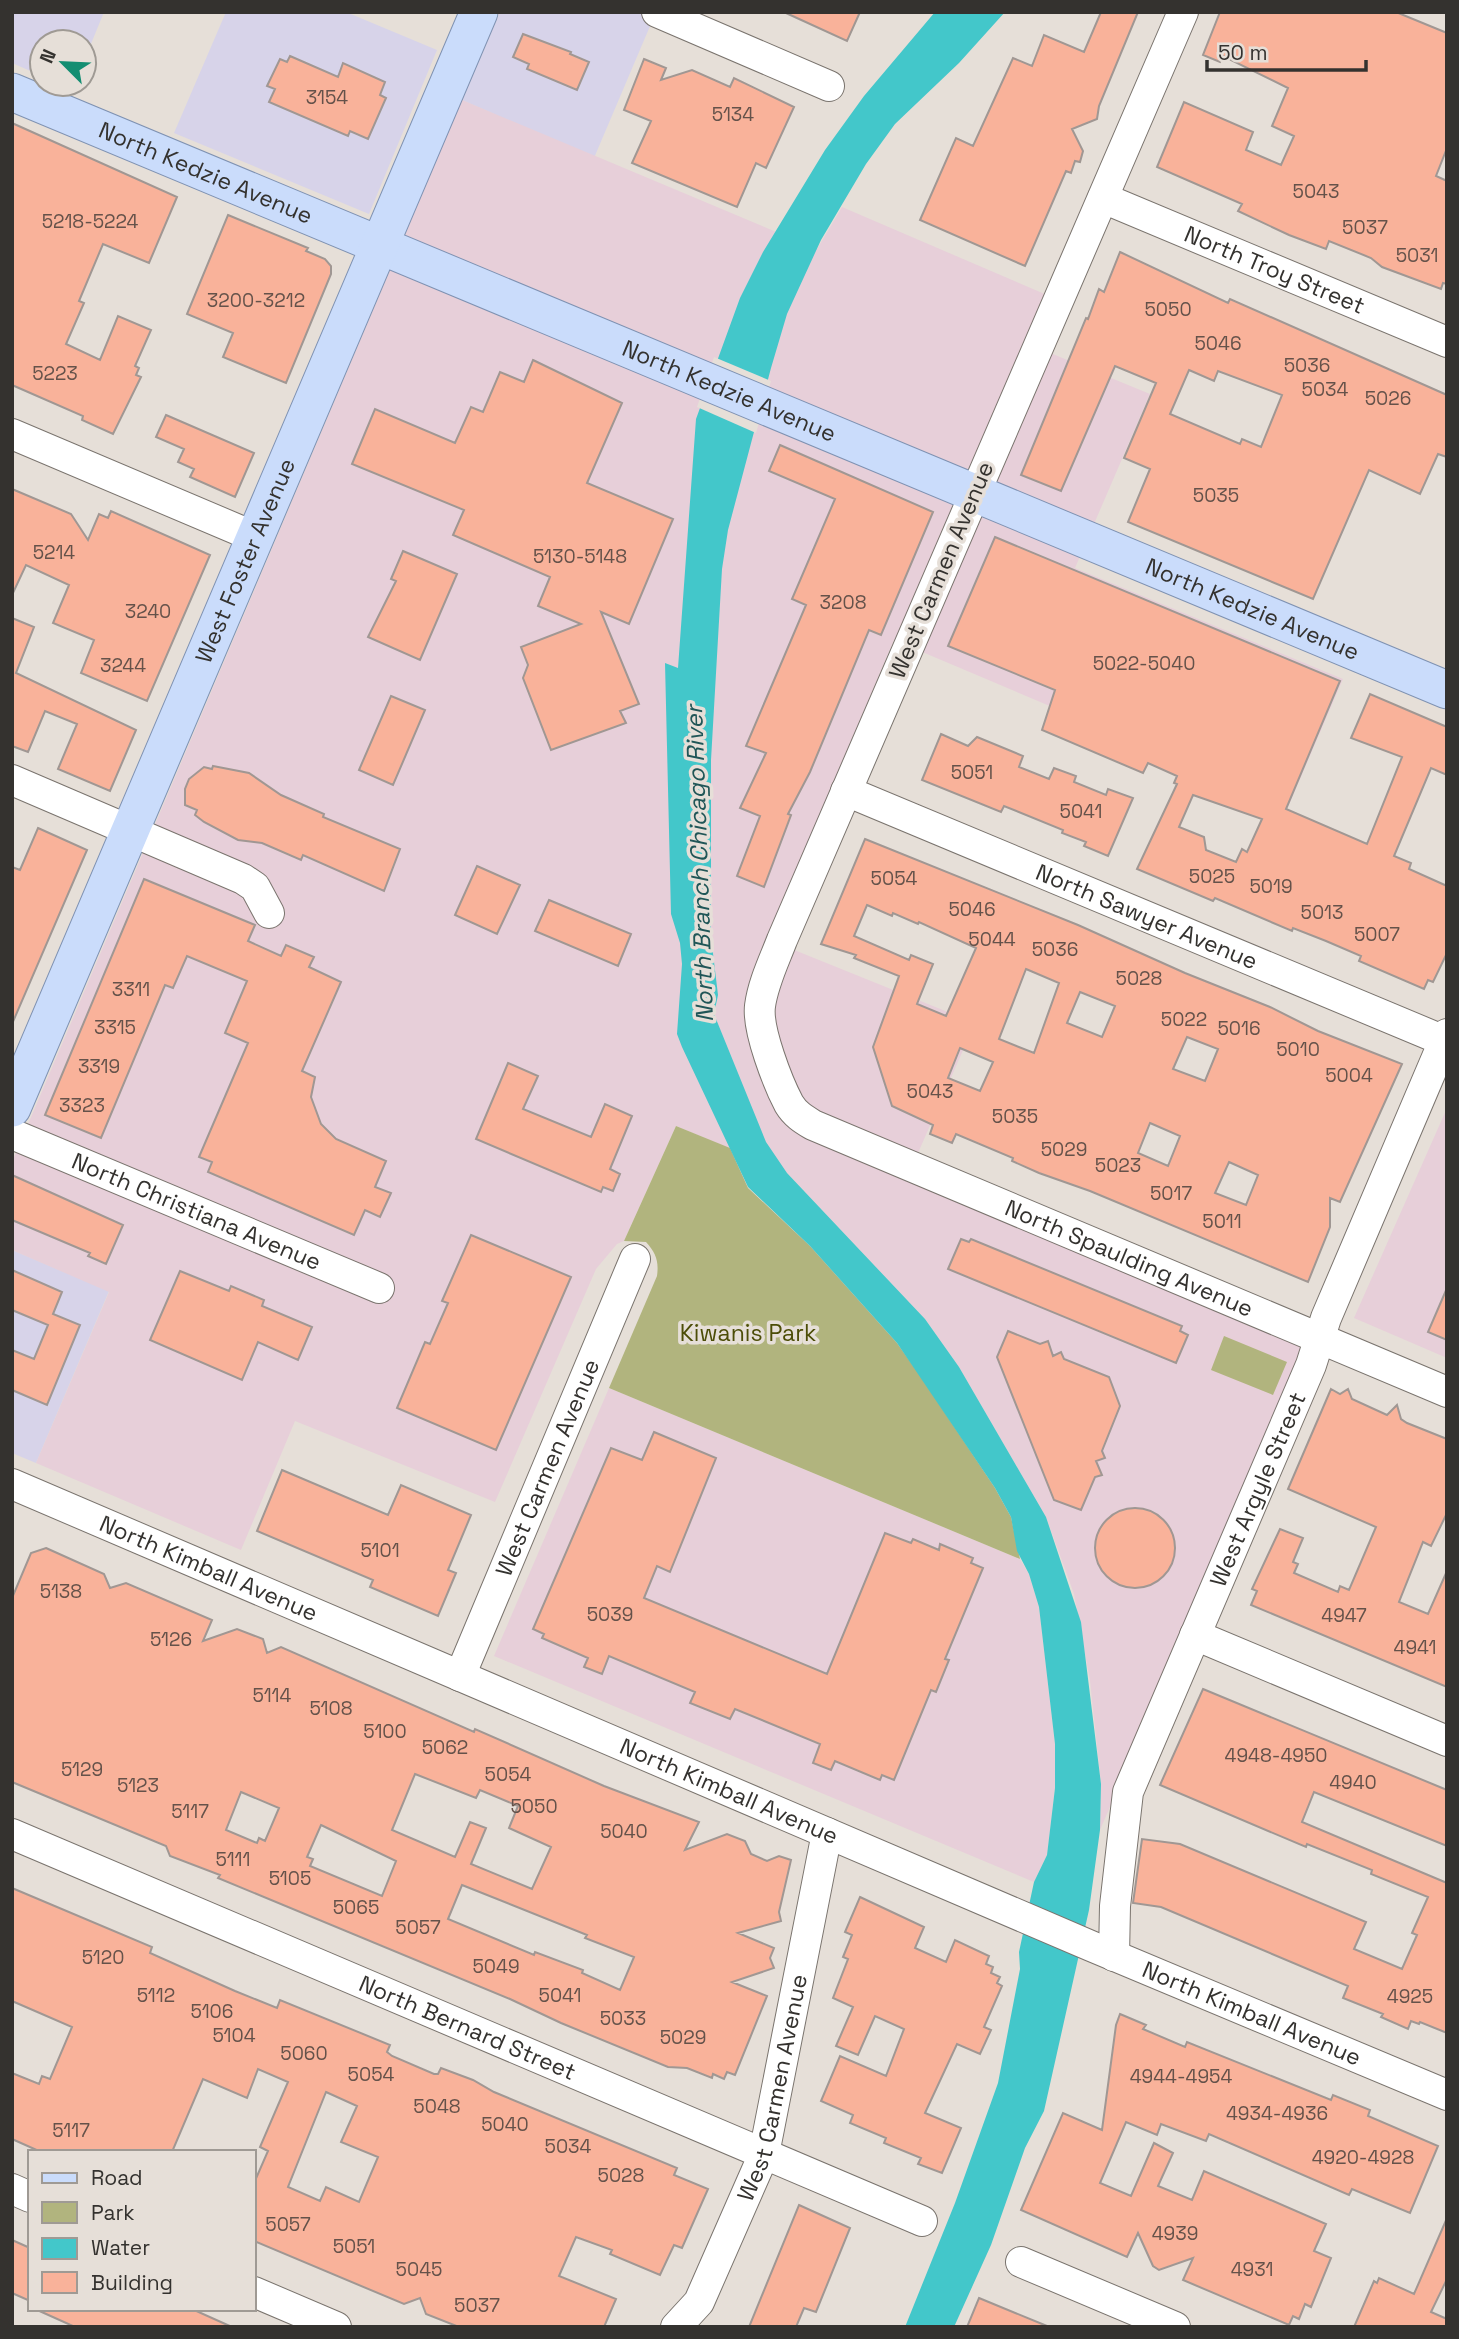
<svg xmlns="http://www.w3.org/2000/svg" width="1459" height="2339" viewBox="0 0 1459 2339" font-family="'Space Grotesk',sans-serif">
<style>
.commercial{fill:#d7d3e9}
.education{fill:#e7cfd9}
.green{fill:#b1b47e}
.water{fill:#43c7ca}
.pier{fill:#e6dfd8}
.building{fill:#f9b29a;stroke:#a09793;stroke-width:2;fill-rule:evenodd}
.lines{fill:none;stroke-linecap:round;stroke-linejoin:round}
.minor-casing{stroke:#7a746e;stroke-width:32}
.major-casing{stroke:#7f92b2;stroke-width:39}
.minor{stroke:#fff;stroke-width:30}
.major{stroke:#cadcfb;stroke-width:37}
.labels{text-anchor:middle;dominant-baseline:central;stroke-width:7;stroke-linejoin:round;paint-order:stroke}
.number-label{font-size:19px;fill:#65524a}
.street-label{font-size:23px;fill:#34322f;stroke:#e6dfd8}
.park-label{font-size:23px;fill:#4c4d07;stroke:#e6dfd8}
.water-label{font-size:24px;font-style:italic;fill:#205657;stroke:#e6dfd8}
</style>
<rect width="100%" height="100%" fill="#e6dfd8"/>
<path class="commercial" d="M12,12H104L84,61V42H42V76L12,63Z
M226,12H346L437,50L369,214L174,133Z
M500,12H656L594,158L462,100Z
M12,1250L109,1291L36,1463L12,1453Z"/>
<path class="education" d="M462,100L817,249L842,207L1047,295L1026,343L1150,394L1075,568L1343,679L1288,807L894,640L767,939L975,1023L907,1178L1304,1345L1305,1357L1100,1830L1101,1784L1090,1681L1074,1594L1046,1517L959,1367L925,1319L787,1173L676,1126L624,1241L617,1244L596,1269L495,1502L295,1421L241,1550L36,1463L109,1292L12,1250V1162Z
M1447,1108V1358L1354,1318Z
M609,1388L1020,1559L1029,1574L1039,1607L1055,1744V1788L1047,1855L1034,1882L494,1656Z"/>
<path class="green" d="M676,1126L730,1148L748,1188L810,1246L897,1343L921,1377L995,1488L1011,1517L1020,1559L609,1388L657,1276C659,1261 656,1253 646,1242L624,1241Z
M1224,1336L1287,1362L1273,1395L1211,1370Z"/>
<path class="water" d="M935,12H1005L959,63L895,124L866,164L821,240L787,314L771,368L728,530L722,569L711,760V937L718,995L714,1014L766,1142L787,1173L925,1319L959,1367L1046,1517L1081,1622L1101,1784L1100,1830L1089,1910L1044,2111L1025,2148L991,2245L954,2327H905L955,2203L998,2083L1020,1969L1019,1952L1034,1882L1047,1855L1055,1788V1744L1039,1607L1029,1574L1017,1551L1011,1517L995,1488L897,1343L810,1246L748,1187L682,1047L677,1034L682,964L680,943L671,914L665,663L678,668L696,419L740,298L763,252L825,150L864,96Z"/>
<path class="pier" d="M714,357L771,381L756,433L697,407Z"/>
<path class="building" d="M860,12L847,41L786,13V12Z
M1101,12H1138L1099,106L1097,119L1072,129L1083,151L1080,162L1075,161L1071,173L1066,171L1025,266L920,220L956,138L973,146L1013,58L1032,66L1044,35L1084,52Z
M1220,12H1396L1447,33V148L1436,176L1447,181V284L1443,283L1441,289L1382,267L1371,258L1329,241L1326,249L1289,235L1238,211L1242,204L1157,167L1184,102L1253,132L1246,150L1281,165L1294,136L1272,126L1288,88L1223,56L1220,62L1203,55Z
M523,34L571,52L570,54L589,62L577,90L527,69L529,64L513,57Z
M290,56L338,77L343,63L385,82L380,95L386,98L368,139L350,131L348,136L269,102L275,89L267,86L280,59L287,62Z
M644,59L666,68L661,80L692,70L730,87L734,78L794,107L766,168L756,163L737,207L632,163L651,121L624,110Z
M12,123L177,197L149,263L103,244L79,301L84,303L66,344L100,360L118,316L151,330L135,366L139,368L136,375L141,377L113,434L82,420L83,416L12,385Z
M228,215L308,248L306,251L325,259L331,266V274L286,383L223,357L233,333L187,314Z
M1120,252L1228,303L1230,299L1447,395V457L1438,454L1420,494L1369,470L1313,599L1128,522L1150,469L1124,458L1156,383L1115,366L1061,491L1021,475L1086,318L1088,319L1099,289L1104,292ZM1189,370L1214,381L1218,371L1282,395L1261,447L1242,439L1240,444L1170,414Z
M533,360L622,403L587,483L673,519L629,624L601,612L639,704L620,711L626,723L551,750L523,678L528,665L521,647L581,624L538,606L550,577L453,535L464,510L352,464L375,409L455,443L471,407L483,412L500,372L524,382Z
M166,415L254,453L235,497L190,477L194,469L178,462L184,449L156,437Z
M780,445L933,512L881,635L869,630L810,772L788,814L791,815L764,887L737,876L760,816L740,808L766,753L746,746L806,605L792,599L835,499L769,471Z
M12,489L71,514L88,540L99,514L108,518L111,511L210,555L147,701L81,673L94,640L53,623L69,585L26,565L12,595Z
M995,537L1340,681L1286,809L1367,844L1402,757L1351,738L1370,694L1447,727V775L1431,768L1394,856L1411,863L1409,869L1447,886V953L1433,982L1428,980L1424,989L1359,961L1361,956L1326,941L1293,928L1292,931L1215,898L1213,901L1137,869L1177,784L1174,783L1177,776L1148,763L1143,773L1042,730L1055,690L948,646ZM1193,795L1262,819L1247,852L1242,849L1236,862L1206,850L1204,837L1179,827Z
M403,551L457,574L420,660L368,637L396,581L391,579Z
M12,618L34,627L16,673L136,730L110,791L58,769L77,724L45,711L28,752L12,746Z
M391,696L425,710L393,785L359,770Z
M941,734L968,746L977,737L1023,756L1019,767L1049,779L1054,768L1076,776L1074,782L1106,795L1108,789L1133,798L1108,856L1084,846L1086,842L1062,833L1063,830L1004,806L1001,812L922,780Z
M213,766L249,773L281,795L324,814L323,817L400,849L384,891L303,855L301,860L262,843L238,840L204,822L195,815L197,810L185,805V789L189,779L204,767L212,769Z
M38,828L87,850L12,1024V867L20,870Z
M865,839L1078,925L1185,973L1270,1007L1318,1031L1402,1064L1340,1202L1330,1198V1227L1308,1282L1090,1191L1039,1173L1012,1161L1013,1158L956,1134L952,1143L930,1134L933,1125L892,1106L873,1047L899,976L854,958L856,955L821,944ZM867,905L892,916L893,913L918,924L919,922L976,948L946,1016L917,1004L933,964L911,955L909,960L854,936ZM1026,969L1059,983L1034,1053L999,1039ZM1080,992L1115,1006L1102,1037L1067,1023ZM1187,1037L1218,1049L1205,1081L1173,1069ZM960,1048L993,1062L980,1091L948,1078ZM1150,1123L1180,1136L1168,1166L1138,1153ZM1229,1162L1258,1175L1246,1205L1215,1193Z
M477,866L520,885L497,934L455,915Z
M144,879L255,925L248,941L281,956L286,945L314,957L309,967L341,982L302,1071L315,1077L311,1097L321,1124L336,1139L386,1161L375,1187L391,1193L380,1217L365,1210L354,1235L208,1172L212,1162L199,1157L248,1043L225,1033L247,981L187,956L173,988L165,985L101,1138L45,1115Z
M549,900L631,934L618,966L535,931Z
M508,1063L538,1076L523,1109L591,1137L605,1104L632,1116L610,1169L620,1174L613,1191L603,1187L601,1192L476,1139Z
M12,1175L123,1225L106,1264L88,1256L90,1253L12,1220Z
M471,1235L571,1277L496,1450L397,1408L425,1342L430,1344L448,1303L442,1301Z
M961,1239L969,1242L971,1239L1182,1326L1180,1331L1188,1335L1176,1363L948,1269Z
M12,1270L62,1292L53,1314L80,1325L47,1405L12,1390V1350L34,1359L48,1325L12,1310Z
M180,1271L229,1291L231,1286L264,1300L262,1306L312,1327L298,1360L258,1342L242,1380L150,1340Z
M1447,1288V1340L1428,1332Z
M1008,1331L1040,1344L1048,1341L1053,1356L1061,1352L1064,1359L1109,1377L1120,1406L1102,1451L1105,1458L1096,1461L1102,1475L1095,1477L1081,1510L1054,1500L997,1357Z
M1331,1389L1340,1394L1348,1389L1352,1399L1387,1415L1397,1405L1401,1419L1407,1423L1447,1439V1513L1431,1546L1423,1542L1399,1602L1428,1614L1447,1571V1687L1251,1605L1257,1591L1252,1589L1280,1529L1303,1538L1293,1562L1298,1564L1294,1573L1338,1592L1340,1586L1349,1590L1376,1527L1288,1489Z
M654,1432L716,1458L670,1572L657,1566L644,1598L827,1674L885,1533L911,1543L913,1539L939,1550L940,1544L973,1558L971,1563L983,1568L945,1659L949,1660L936,1692L931,1690L894,1780L882,1775L880,1780L835,1761L831,1770L813,1763L820,1744L735,1709L730,1719L690,1703L695,1692L609,1656L602,1674L584,1667L588,1658L542,1638L544,1634L533,1629L611,1448L642,1460Z
M282,1470L388,1515L401,1485L471,1515L448,1570L456,1573L438,1616L370,1587L373,1580L257,1531Z
M1095 1548a40 40 0 1 1 80 0a40 40 0 1 1-80 0Z
M46,1548L104,1574L110,1588L126,1583L212,1620L203,1641L237,1629L263,1639L267,1653L281,1647L474,1732L475,1729L604,1786L699,1822L685,1850L727,1834L745,1841L751,1854L767,1861L779,1856L791,1860L779,1912L781,1921L738,1933L774,1948L770,1958L774,1968L732,1982L767,1996L735,2075L727,2072L724,2079L713,2074L712,2078L687,2068L668,2067L561,2023L510,1999L218,1878L220,1875L170,1856L166,1846L12,1782V1598L31,1553ZM415,1774L476,1798L480,1790L518,1806L509,1828L551,1847L532,1889L471,1864L486,1828L470,1822L455,1857L392,1830ZM241,1792L279,1808L265,1841L259,1838L257,1843L226,1830ZM321,1825L396,1861L382,1896L310,1866L313,1859L307,1857ZM462,1885L587,1935L585,1938L634,1957L620,1990L582,1973L583,1970L535,1952L534,1955L448,1919Z
M1203,1689L1447,1790V1846L1314,1792L1302,1822L1447,1883V2033L1420,2022L1419,2024L1411,2021L1408,2029L1381,2017L1383,2014L1343,1998L1348,1986L1161,1907L1133,1903L1142,1839L1180,1844L1366,1922L1354,1949L1402,1969L1417,1935L1412,1933L1428,1897L1371,1874L1372,1870L1307,1844L1306,1847L1160,1785Z
M12,1888L152,1947L150,1953L235,1991L277,2008L280,2000L390,2045L387,2052L392,2056L434,2074H438L441,2068L473,2080L494,2092L677,2168L674,2175L708,2189L682,2248L674,2245L660,2275L610,2254L612,2250L576,2237L559,2276L616,2299L604,2327H459L426,2314L420,2298L404,2304L254,2241V2183L268,2151L260,2147L288,2082L258,2069L247,2098L203,2079L172,2152H41L12,2139V2073L39,2084L42,2076L50,2079L72,2027L12,2001ZM326,2092L357,2106L341,2142L378,2157L359,2202L326,2187L320,2201L288,2187Z
M860,1897L924,1927L915,1948L946,1962L955,1940L989,1956L986,1964L993,1967L991,1973L1000,1977L997,1983L1002,1986L984,2027L991,2030L980,2054L957,2044L925,2113L961,2128L942,2173L918,2164L921,2158L884,2143L886,2138L850,2123L853,2115L821,2101L840,2056L886,2076L904,2029L875,2016L858,2055L836,2046L853,2007L833,1998L848,1959L843,1957L852,1935L845,1932Z
M1120,2014L1146,2025L1143,2029L1185,2047L1187,2042L1331,2100L1333,2095L1370,2110L1368,2116L1438,2146L1410,2213L1352,2189L1349,2195L1209,2134L1206,2141L1161,2124L1157,2135L1126,2122L1100,2183L1131,2196L1154,2143L1173,2153L1158,2186L1192,2200L1204,2171L1326,2224L1314,2251L1331,2258L1311,2307L1305,2304L1299,2319L1293,2316L1289,2325L1183,2280L1193,2258L1159,2270L1153,2266L1138,2233L1127,2257L1021,2210L1063,2113L1102,2130L1116,2025Z
M799,2205L850,2228L816,2312L804,2308L796,2327H749Z
M1447,2218V2279L1431,2312L1447,2319V2327H1354L1374,2281L1377,2283L1379,2278L1414,2294Z
M12,2240L30,2248V2301L12,2293Z
M979,2298L1047,2326V2327H967Z
M35,2309H192L232,2327H75Z"/>
<g class="lines">
<g class="minor-casing">
<g id="minor">
<path d="M657,12L829,86"/>
<path id="s1" d="M1183,12L782,940C774,961 763,983 760,1006C757,1030 778,1083 789,1104C795,1114 803,1119 813,1125L1447,1392"/>
<path id="s2" d="M1103,198L1447,342"/>
<path d="M12,434L255,537"/>
<path d="M12,780L243,879L255,887L269,913"/>
<path id="s3" d="M846,791L1447,1042"/>
<path id="s4" d="M12,1134L379,1288"/>
<path id="s5" d="M12,1484L1091,1946L1447,2095"/>
<path d="M1195,1635L1447,1741"/>
<path id="s6" d="M460,1676L635,1259"/>
<path id="s7" d="M12,1834L922,2221"/>
<path id="s8" d="M1114,1956L1115,1906L1128,1792L1311,1365L1326,1318L1447,1034"/>
<path d="M12,2189L30,2197"/>
<path d="M1021,2262L1175,2327"/>
<path d="M254,2292L336,2327"/>
<path id="s9" d="M676,2327L699,2302L764,2154L827,1833"/>
</g>
</g>
<g class="major-casing">
<g id="major">
<path id="s10" d="M12,92L1447,690"/>
<path id="s11" d="M12,1108L479,12"/>
</g>
</g>
<use href="#minor" class="minor"/>
<use href="#major" class="major"/>
</g>
<g class="labels">
<g class="number-label">
<text x="327" y="97">3154</text>
<text x="733" y="114">5134</text>
<text x="1316" y="191">5043</text>
<text x="90" y="221">5218-5224</text>
<text x="1365" y="227">5037</text>
<text x="1417" y="255">5031</text>
<text x="256" y="300">3200-3212</text>
<text x="1168" y="309">5050</text>
<text x="1218" y="343">5046</text>
<text x="1307" y="365">5036</text>
<text x="55" y="373">5223</text>
<text x="1325" y="389">5034</text>
<text x="1388" y="398">5026</text>
<text x="1216" y="495">5035</text>
<text x="54" y="552">5214</text>
<text x="580" y="556">5130-5148</text>
<text x="843" y="602">3208</text>
<text x="148" y="611">3240</text>
<text x="1144" y="663">5022-5040</text>
<text x="123" y="665">3244</text>
<text x="972" y="772">5051</text>
<text x="1081" y="811">5041</text>
<text x="1212" y="876">5025</text>
<text x="894" y="878">5054</text>
<text x="1271" y="886">5019</text>
<text x="972" y="909">5046</text>
<text x="1322" y="912">5013</text>
<text x="1377" y="934">5007</text>
<text x="992" y="939">5044</text>
<text x="1055" y="949">5036</text>
<text x="1139" y="978">5028</text>
<text x="131" y="989">3311</text>
<text x="1184" y="1019">5022</text>
<text x="115" y="1027">3315</text>
<text x="1239" y="1028">5016</text>
<text x="1298" y="1049">5010</text>
<text x="99" y="1066">3319</text>
<text x="1349" y="1075">5004</text>
<text x="930" y="1091">5043</text>
<text x="82" y="1105">3323</text>
<text x="1015" y="1116">5035</text>
<text x="1064" y="1149">5029</text>
<text x="1118" y="1165">5023</text>
<text x="1171" y="1193">5017</text>
<text x="1222" y="1221">5011</text>
<text x="380" y="1550">5101</text>
<text x="61" y="1591">5138</text>
<text x="610" y="1614">5039</text>
<text x="1344" y="1615">4947</text>
<text x="171" y="1639">5126</text>
<text x="1415" y="1647">4941</text>
<text x="272" y="1695">5114</text>
<text x="331" y="1708">5108</text>
<text x="385" y="1731">5100</text>
<text x="445" y="1747">5062</text>
<text x="1276" y="1755">4948-4950</text>
<text x="82" y="1769">5129</text>
<text x="508" y="1774">5054</text>
<text x="1353" y="1782">4940</text>
<text x="138" y="1785">5123</text>
<text x="534" y="1806">5050</text>
<text x="190" y="1811">5117</text>
<text x="624" y="1831">5040</text>
<text x="233" y="1859">5111</text>
<text x="290" y="1878">5105</text>
<text x="356" y="1907">5065</text>
<text x="418" y="1927">5057</text>
<text x="103" y="1957">5120</text>
<text x="496" y="1966">5049</text>
<text x="156" y="1995">5112</text>
<text x="560" y="1995">5041</text>
<text x="1410" y="1996">4925</text>
<text x="212" y="2011">5106</text>
<text x="623" y="2018">5033</text>
<text x="234" y="2035">5104</text>
<text x="683" y="2037">5029</text>
<text x="304" y="2053">5060</text>
<text x="371" y="2074">5054</text>
<text x="1181" y="2076">4944-4954</text>
<text x="437" y="2106">5048</text>
<text x="1277" y="2113">4934-4936</text>
<text x="505" y="2124">5040</text>
<text x="71" y="2130">5117</text>
<text x="568" y="2146">5034</text>
<text x="1363" y="2157">4920-4928</text>
<text x="621" y="2175">5028</text>
<text x="288" y="2224">5057</text>
<text x="1175" y="2233">4939</text>
<text x="354" y="2246">5051</text>
<text x="419" y="2269">5045</text>
<text x="1252" y="2269">4931</text>
<text x="477" y="2305">5037</text>
</g>
<g class="street-label">
<text stroke="none"><textPath href="#s10" startOffset="210">North Kedzie Avenue</textPath></text>
<text stroke="none"><textPath href="#s2" startOffset="186">North Troy Street</textPath></text>
<text stroke="none"><textPath href="#s10" startOffset="777">North Kedzie Avenue</textPath></text>
<text stroke="none"><textPath href="#s11" startOffset="595">West Foster Avenue</textPath></text>
<text transform="translate(941 570) rotate(-67)">West Carmen Avenue</text>
<text stroke="none"><textPath href="#s10" startOffset="1344">North Kedzie Avenue</textPath></text>
<text stroke="none"><textPath href="#s3" startOffset="326">North Sawyer Avenue</textPath></text>
<text stroke="none"><textPath href="#s4" startOffset="200">North Christiana Avenue</textPath></text>
<text stroke="none"><textPath href="#s1" startOffset="1559">North Spaulding Avenue</textPath></text>
<text stroke="none"><textPath href="#s6" startOffset="226">West Carmen Avenue</textPath></text>
<text stroke="none"><textPath href="#s8" startOffset="494">West Argyle Street</textPath></text>
<text stroke="none"><textPath href="#s5" startOffset="214">North Kimball Avenue</textPath></text>
<text stroke="none"><textPath href="#s5" startOffset="780">North Kimball Avenue</textPath></text>
<text stroke="none"><textPath href="#s5" startOffset="1348">North Kimball Avenue</textPath></text>
<text stroke="none"><textPath href="#s7" startOffset="495">North Bernard Street</textPath></text>
<text stroke="none"><textPath href="#s9" startOffset="262">West Carmen Avenue</textPath></text>
</g>
<g class="park-label">
<text x="748" y="1333">Kiwanis Park</text>
</g>
<g class="water-label">
<text transform="translate(699 864) rotate(-92)">North Branch Chicago River</text>
</g>
</g>
<rect width="1459" height="2339" fill="none" stroke="#34322f" stroke-width="28"/>
<rect x="28" y="2150" width="228" height="161" fill="#e6dfd8" stroke="#9f9a94" stroke-width="2"/>
<rect x="42" y="2173" width="35" height="10" fill="#cadcfb" stroke="#9f9a94" stroke-width="2"/>
<text x="91" y="2185" font-size="21" fill="#34322f">Road</text>
<rect x="42" y="2202" width="35" height="21" fill="#b1b47e" stroke="#9f9a94" stroke-width="2"/>
<text x="91" y="2220" font-size="21" fill="#34322f">Park</text>
<rect x="42" y="2238" width="35" height="21" fill="#43c7ca" stroke="#9f9a94" stroke-width="2"/>
<text x="91" y="2255" font-size="21" fill="#34322f">Water</text>
<rect x="42" y="2272" width="35" height="21" fill="#f9b29a" stroke="#9f9a94" stroke-width="2"/>
<text x="91" y="2290" font-size="21" fill="#34322f">Building</text>
<g transform="translate(63 63) rotate(294)"><circle r="33" fill="#e6dfd8" stroke="#9f9a94" stroke-width="2"/>
<path d="M0-5L12 26L0 18L-12 26Z" fill="#138e72"/>
<text y="-10" font-size="19" font-weight="bold" text-anchor="middle" fill="#34322f">N</text>
</g>
<path d="M1207 60v10h159v-10" fill="none" stroke="#34322f" stroke-width="3.5"/>
<text x="1218" y="60" font-size="21" fill="#34322f" stroke="#e6dfd8" stroke-width="5" paint-order="stroke">50 m</text>
</svg>
